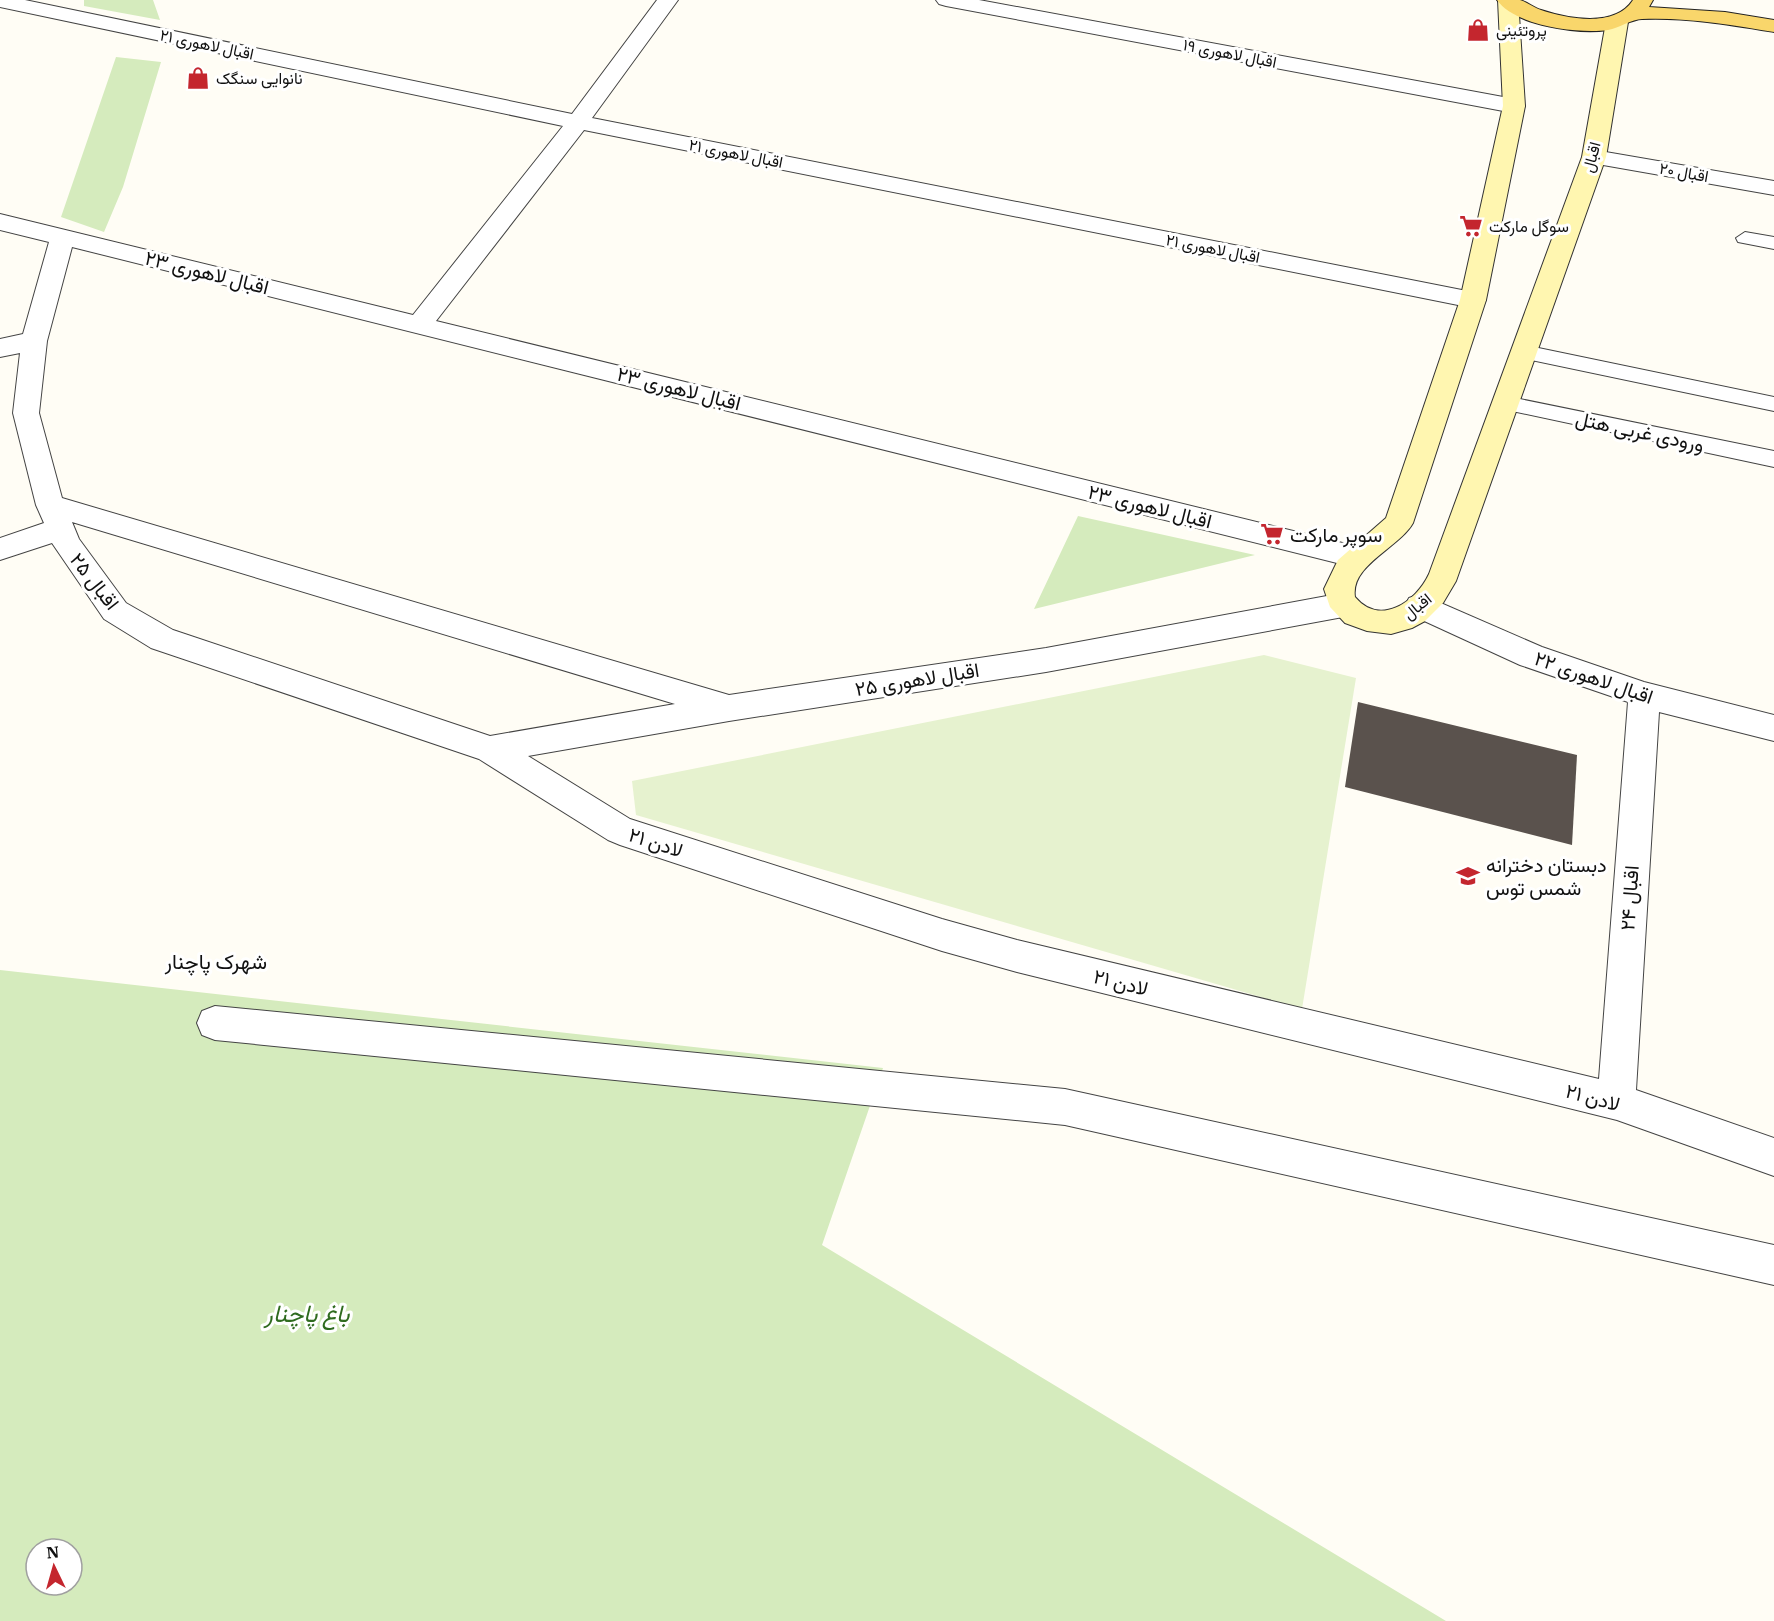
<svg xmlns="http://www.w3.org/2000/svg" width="1774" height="1621" viewBox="0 0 1774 1621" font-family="'IBM Plex Serif',Vazirmatn,serif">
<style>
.green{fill:#d5ebbd;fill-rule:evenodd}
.pitch{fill:#e6f2cf}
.building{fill:#5a524d}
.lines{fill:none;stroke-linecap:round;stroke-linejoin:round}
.lane-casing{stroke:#444;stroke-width:2}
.street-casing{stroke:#444;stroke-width:2}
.secondary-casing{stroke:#333;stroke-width:2}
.primary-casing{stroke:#222;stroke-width:2}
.lane{fill:#fff;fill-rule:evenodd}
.street{fill:#fff;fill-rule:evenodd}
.secondary{fill:#fff6b0;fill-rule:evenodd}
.primary{fill:#f9d66b;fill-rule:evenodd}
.labels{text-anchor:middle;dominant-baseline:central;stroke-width:6;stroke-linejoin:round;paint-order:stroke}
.far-poi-label{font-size:16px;fill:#111;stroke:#fff;text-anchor:start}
.far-street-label{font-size:16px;fill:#111;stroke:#fff}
.street-label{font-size:20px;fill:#111;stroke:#fff}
.poi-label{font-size:20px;fill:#111;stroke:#fff;text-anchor:start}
.neighbourhood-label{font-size:21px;fill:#111;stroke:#fff}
.near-park-label{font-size:24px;font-style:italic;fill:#2f6b1f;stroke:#fff}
</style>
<rect width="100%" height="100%" fill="#fffdf5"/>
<path class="green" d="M84,0H153L160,20L84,6Z
M116,57L161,62L123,187L104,232L61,217Z
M1078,516L1255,555L1034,609Z
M0,970L883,1068L822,1245L1446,1621H0ZM36,1549H72V1585H36Z"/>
<path class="pitch" d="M1264,655L1356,678L1302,1009L636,815L632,781Z"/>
<path class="building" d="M1358,702L1577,755L1572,845L1345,787Z"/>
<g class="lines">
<g class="lane-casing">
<path id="lane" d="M1745,232L1774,237V249L1738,242L1736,238Z
M1524,345L1774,397V411L1517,357L1514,352L1517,347Z
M1505,396L1774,451V467L1498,408L1495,403L1498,398Z"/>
</g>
<g class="street-casing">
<path id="street" d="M0,0H25L572,114L657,0H678L592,118L1482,294L1486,300L1482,306L1473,308L584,130L436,321L1367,549L1372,557L1367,565L1357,568L72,247L47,341L39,413L62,498L729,695L1046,648L1343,593L1354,597L1358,605L1354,613L1343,617L1046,672L729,721L528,756L630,819L942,919L1017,940L1599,1079L1628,702L1520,665L1409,614L1405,606L1409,598L1420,594L1542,647L1644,682L1774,715V741L1659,712L1636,1090L1774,1138V1176L1617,1120L1017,972L942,951L620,845L608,840L479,759L151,648L104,619L52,543L0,560V538L44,523L36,505L13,413L20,353L0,357V339L23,334L49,242L0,230V214L413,315L563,126L0,7ZM72,522L675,704L490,736L173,630L126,603L79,539Z
M936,0H979L1514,99L1522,101L1525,106L1522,111L1514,113L946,6L939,4Z
M1594,150L1774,181V195L1586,162L1582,157L1586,152Z
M215,1006L1065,1089L1774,1245V1285L1065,1125L215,1040L202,1035L197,1023L202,1011Z"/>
</g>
<g class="secondary-casing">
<path id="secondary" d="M1498,0H1518L1525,106L1486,300L1413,523C1399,548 1350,565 1355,597C1380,627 1416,602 1429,574L1582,157L1606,22L1610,18H1624L1628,22L1606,157L1456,581L1443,603L1425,621L1412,628L1391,634L1367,631L1345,623L1330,607L1324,589L1338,560L1386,518L1460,300L1503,106Z"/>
</g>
<g class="primary-casing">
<path id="primary" d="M1497,0C1504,0 1513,0 1520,0C1527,2 1534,8 1541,10C1568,19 1615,28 1633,0H1653L1649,7L1725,12L1774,20V32C1732,25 1685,17 1642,19C1632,19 1619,28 1608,30C1579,34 1515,26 1497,0Z"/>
</g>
<use href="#lane" class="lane"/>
<use href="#street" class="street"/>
<use href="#secondary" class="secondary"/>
<use href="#primary" class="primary"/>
</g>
<defs>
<g id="shop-bare" transform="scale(1.8)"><path d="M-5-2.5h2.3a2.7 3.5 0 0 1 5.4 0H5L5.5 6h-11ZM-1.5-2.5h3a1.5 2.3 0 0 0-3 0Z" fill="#c4262e" stroke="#fff" stroke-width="2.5" paint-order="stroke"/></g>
<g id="supermarket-bare" transform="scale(1.8)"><path d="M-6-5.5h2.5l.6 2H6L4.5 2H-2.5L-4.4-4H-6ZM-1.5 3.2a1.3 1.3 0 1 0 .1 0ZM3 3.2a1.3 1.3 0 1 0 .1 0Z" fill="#c4262e" stroke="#fff" stroke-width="2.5" paint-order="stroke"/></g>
<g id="school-bare" transform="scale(1.8)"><path d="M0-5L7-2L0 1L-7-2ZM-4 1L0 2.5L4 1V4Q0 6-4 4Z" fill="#c4262e" stroke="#fff" stroke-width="2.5" paint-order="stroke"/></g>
</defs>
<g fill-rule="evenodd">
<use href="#shop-bare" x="1478" y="30"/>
<use href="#shop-bare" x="198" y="78"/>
<use href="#supermarket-bare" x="1471" y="226"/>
<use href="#supermarket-bare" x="1272" y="534"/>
<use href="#school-bare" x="1468" y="876"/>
</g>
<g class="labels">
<g class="far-poi-label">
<text x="1496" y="30">پروتئینی</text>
<text x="216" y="78">نانوایی سنگک</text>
<text x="1489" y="226">سوگل مارکت</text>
</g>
<g class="far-street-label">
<text transform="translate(207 44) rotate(12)">اقبال لاهوری ۲۱</text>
<text transform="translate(1230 53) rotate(11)">اقبال لاهوری ۱۹</text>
<text transform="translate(736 153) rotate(11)">اقبال لاهوری ۲۱</text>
<text transform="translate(1591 157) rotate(-75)">اقبال</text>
<text transform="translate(1684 172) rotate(10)">اقبال ۲۰</text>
<text transform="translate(1213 248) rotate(11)">اقبال لاهوری ۲۱</text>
<text transform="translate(1417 606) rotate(-39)">اقبال</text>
</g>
<g class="street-label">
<text transform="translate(207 272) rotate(14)">اقبال لاهوری ۲۳</text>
<text transform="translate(679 388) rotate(14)">اقبال لاهوری ۲۳</text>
<text transform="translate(1640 431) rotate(12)">ورودی غربی هتل</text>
<text transform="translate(1150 506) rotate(14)">اقبال لاهوری ۲۳</text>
<text transform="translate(95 581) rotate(52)">اقبال ۲۵</text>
<text transform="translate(1594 677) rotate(19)">اقبال لاهوری ۲۲</text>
<text transform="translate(917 679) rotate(-9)">اقبال لاهوری ۲۵</text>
<text transform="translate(656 842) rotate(18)">لادن ۲۱</text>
<text transform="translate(1629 898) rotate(-86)">اقبال ۲۴</text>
<text transform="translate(1121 982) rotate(14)">لادن ۲۱</text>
<text transform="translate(1593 1097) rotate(15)">لادن ۲۱</text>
</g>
<g class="poi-label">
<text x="1290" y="534">سوپر مارکت</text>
<text x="1486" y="864">دبستان دخترانه<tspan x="1486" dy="23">شمس توس</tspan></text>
</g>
<g class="neighbourhood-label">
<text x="216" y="961">شهرک پاچنار</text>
</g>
<g class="near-park-label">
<text x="307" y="1313">باغ پاچنار</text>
</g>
</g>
<g transform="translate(54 1567) rotate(355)"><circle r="28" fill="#ffffff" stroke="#a0a0a0" stroke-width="1.5"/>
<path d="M0-4.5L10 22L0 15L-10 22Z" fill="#c4262e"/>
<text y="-9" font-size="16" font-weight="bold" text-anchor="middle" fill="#111111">N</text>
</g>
</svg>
